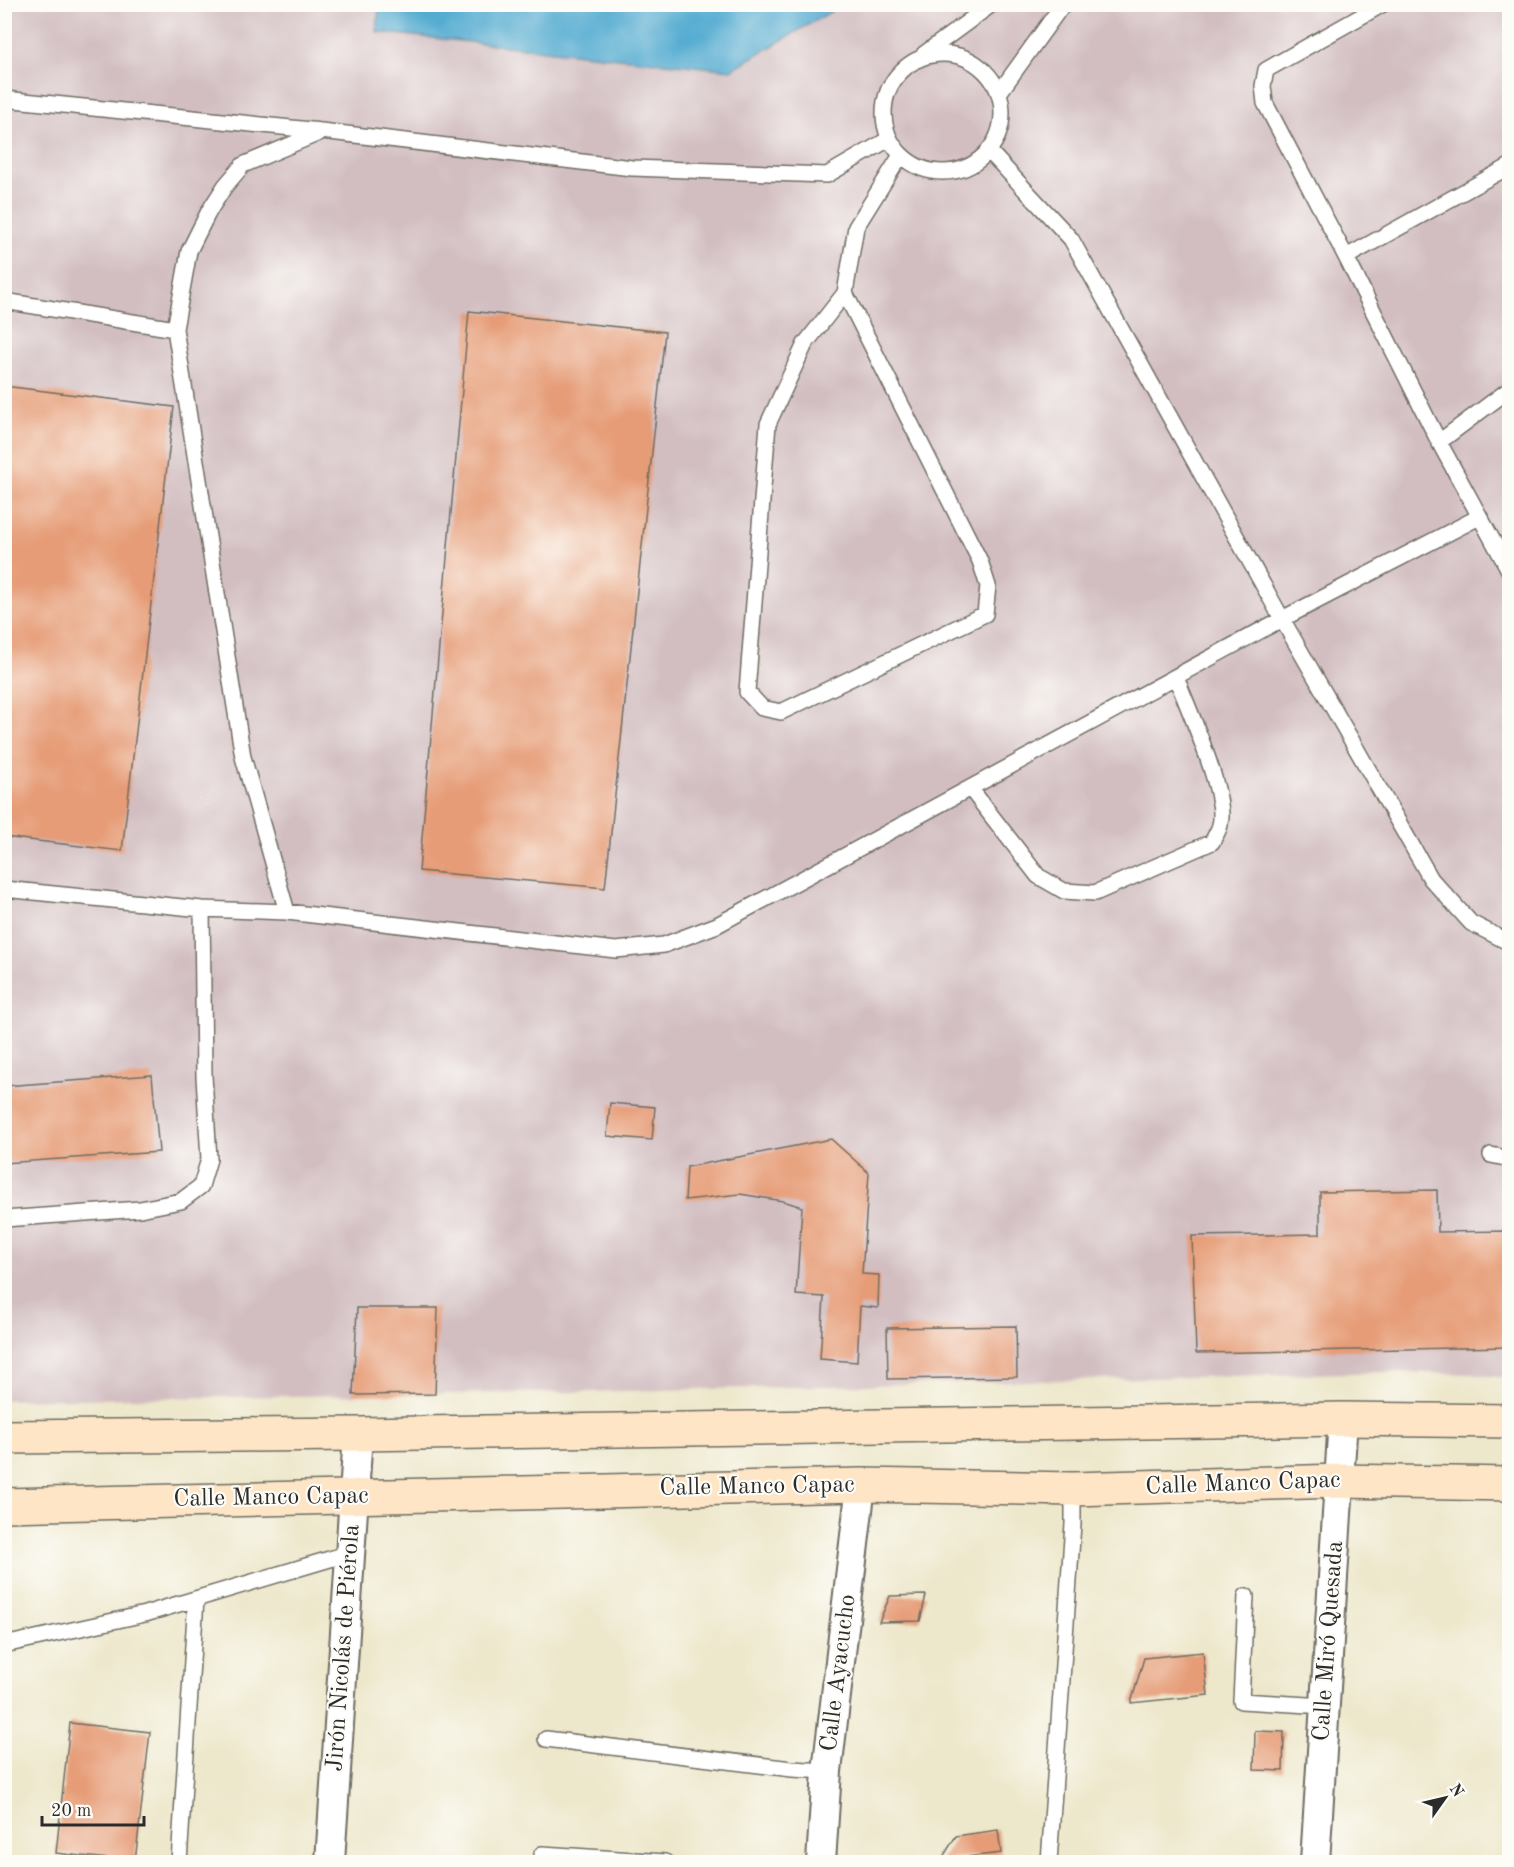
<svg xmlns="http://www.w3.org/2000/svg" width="1514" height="1867" viewBox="0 0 1514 1867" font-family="'Old Standard TT',serif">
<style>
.industrial{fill:#d2bec1}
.water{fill:#54acd1;stroke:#406c7e;stroke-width:1.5}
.building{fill:#e69c77}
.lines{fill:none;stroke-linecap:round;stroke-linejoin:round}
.lane-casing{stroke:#6f6d63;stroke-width:18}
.street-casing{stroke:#6f6d63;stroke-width:32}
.secondary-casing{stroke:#6f6d63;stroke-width:36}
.lane{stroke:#fff;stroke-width:15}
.street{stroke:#fff;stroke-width:28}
.secondary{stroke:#fde5c5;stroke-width:33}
.labels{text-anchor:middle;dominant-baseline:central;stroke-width:4.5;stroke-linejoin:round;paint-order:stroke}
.street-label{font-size:24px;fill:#2b2b2b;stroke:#fdfcf7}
</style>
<rect width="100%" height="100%" fill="#fdfcf7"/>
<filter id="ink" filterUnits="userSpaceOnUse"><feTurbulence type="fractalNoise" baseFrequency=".0167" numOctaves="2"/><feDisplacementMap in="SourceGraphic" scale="12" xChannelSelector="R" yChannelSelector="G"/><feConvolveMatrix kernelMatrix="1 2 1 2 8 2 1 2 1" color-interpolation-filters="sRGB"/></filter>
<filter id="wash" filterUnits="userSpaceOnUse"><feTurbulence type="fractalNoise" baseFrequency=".008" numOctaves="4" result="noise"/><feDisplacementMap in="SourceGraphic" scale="24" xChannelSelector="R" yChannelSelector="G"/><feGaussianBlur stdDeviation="1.35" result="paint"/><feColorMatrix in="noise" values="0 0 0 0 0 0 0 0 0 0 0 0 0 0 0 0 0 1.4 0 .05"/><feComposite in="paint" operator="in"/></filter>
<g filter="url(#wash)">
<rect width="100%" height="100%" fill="#ede7cb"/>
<path class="industrial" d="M4,5H379L377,32L731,70L842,5H1509V1378L1469,1374L1395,1372L585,1392L5,1400Z"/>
<path class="water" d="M379,5V4L842,5L731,70L377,32Z"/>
<g id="blocks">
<path class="building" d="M469,311L665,332L605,888L419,871Z
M4,386L174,407L122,851L4,837Z
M152,1075L159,1152L4,1163V1086Z
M610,1103L655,1107L652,1140L607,1136Z
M831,1139L869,1173L862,1274L879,1275L878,1308L860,1306L857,1362L820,1359L824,1297L796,1295L802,1207L783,1201L740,1194L685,1200L687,1167Z
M1437,1190L1438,1232L1510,1231L1509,1347L1196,1353L1192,1236L1320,1234V1192Z
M357,1308H438L435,1394L353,1395Z
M1016,1326L1017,1377L888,1379L887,1328Z
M926,1595L920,1621L879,1622L890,1596Z
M1203,1652L1208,1695L1131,1703L1144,1658Z
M70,1723L150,1732L135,1862L56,1853Z
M1255,1731L1284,1732L1283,1771L1254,1770Z
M998,1830L1001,1853L941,1860L956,1836Z"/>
</g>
</g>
<g filter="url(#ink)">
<use href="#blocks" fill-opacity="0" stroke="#6f6d63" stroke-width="1.5"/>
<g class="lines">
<g class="lane-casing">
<path id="lane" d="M1383,4L1266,70L1263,86L1265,103L1346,257L1439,442L1510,572
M884 113a59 59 0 1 1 118 0a59 59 0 1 1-118 0Z
M924,54L992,4
M999,93L1063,4
M4,99L321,131L632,168L827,175L889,139
M989,151L1071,239L1282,619L1431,879L1471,923L1510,943
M1346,257L1510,166
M845,293L805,344L768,424L747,692L762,708L781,712L985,614L988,586L980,561L845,293L856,227L901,155
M4,301L175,329
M1439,442L1510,389
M970,788L1038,876L1064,891L1095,893L1212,842C1215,836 1219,830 1220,825C1228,796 1188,708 1176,677
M4,889L202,909L287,912L616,950L664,945L717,925L1282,619L1479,517
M287,912L243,757L175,329L189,251L209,211L225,186L243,165L319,133
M1491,1155L1510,1159
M4,1219L140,1209L181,1201L201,1186L209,1159L204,1076L202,909
M1246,1596L1241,1701L1325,1706
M4,1645L145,1614L350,1553
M546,1739L792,1769L827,1771
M542,1854L665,1862
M179,1862L196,1599
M1049,1862L1073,1524V1489"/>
</g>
<g class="street-casing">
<path id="street" d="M330,1862L358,1434
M821,1862L827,1771L861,1485
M1315,1862L1343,1419"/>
</g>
<g class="secondary-casing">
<path id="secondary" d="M4,1437L358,1434L1343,1419L1510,1421
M4,1505L861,1485L1073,1489L1340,1481L1510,1484"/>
</g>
<use href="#lane" class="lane"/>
<use href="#street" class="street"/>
<use href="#secondary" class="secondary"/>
</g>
</g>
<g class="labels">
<g class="street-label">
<text transform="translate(1243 1484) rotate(-2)">Calle Manco Capac</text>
<text transform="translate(757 1487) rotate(-1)">Calle Manco Capac</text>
<text transform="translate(271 1498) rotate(-1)">Calle Manco Capac</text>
<text transform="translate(1329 1641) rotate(-86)">Calle Miró Quesada</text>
<text transform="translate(344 1648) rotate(-86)">Jirón Nicolás de Piérola</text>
<text transform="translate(839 1673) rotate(-83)">Calle Ayacucho</text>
</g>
</g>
<rect width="1514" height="1867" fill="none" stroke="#fdfcf7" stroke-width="24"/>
<g transform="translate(1445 1798) rotate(56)" stroke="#fdfcf7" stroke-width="4.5" paint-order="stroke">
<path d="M0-4.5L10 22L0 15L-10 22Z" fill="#2b2b2b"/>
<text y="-9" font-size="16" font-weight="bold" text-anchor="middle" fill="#2b2b2b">N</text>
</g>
<path d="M42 1816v9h102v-9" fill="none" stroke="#2b2b2b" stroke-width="3"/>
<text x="51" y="1816" font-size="18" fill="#2b2b2b" stroke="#fdfcf7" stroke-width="4.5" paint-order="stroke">20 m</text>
</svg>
